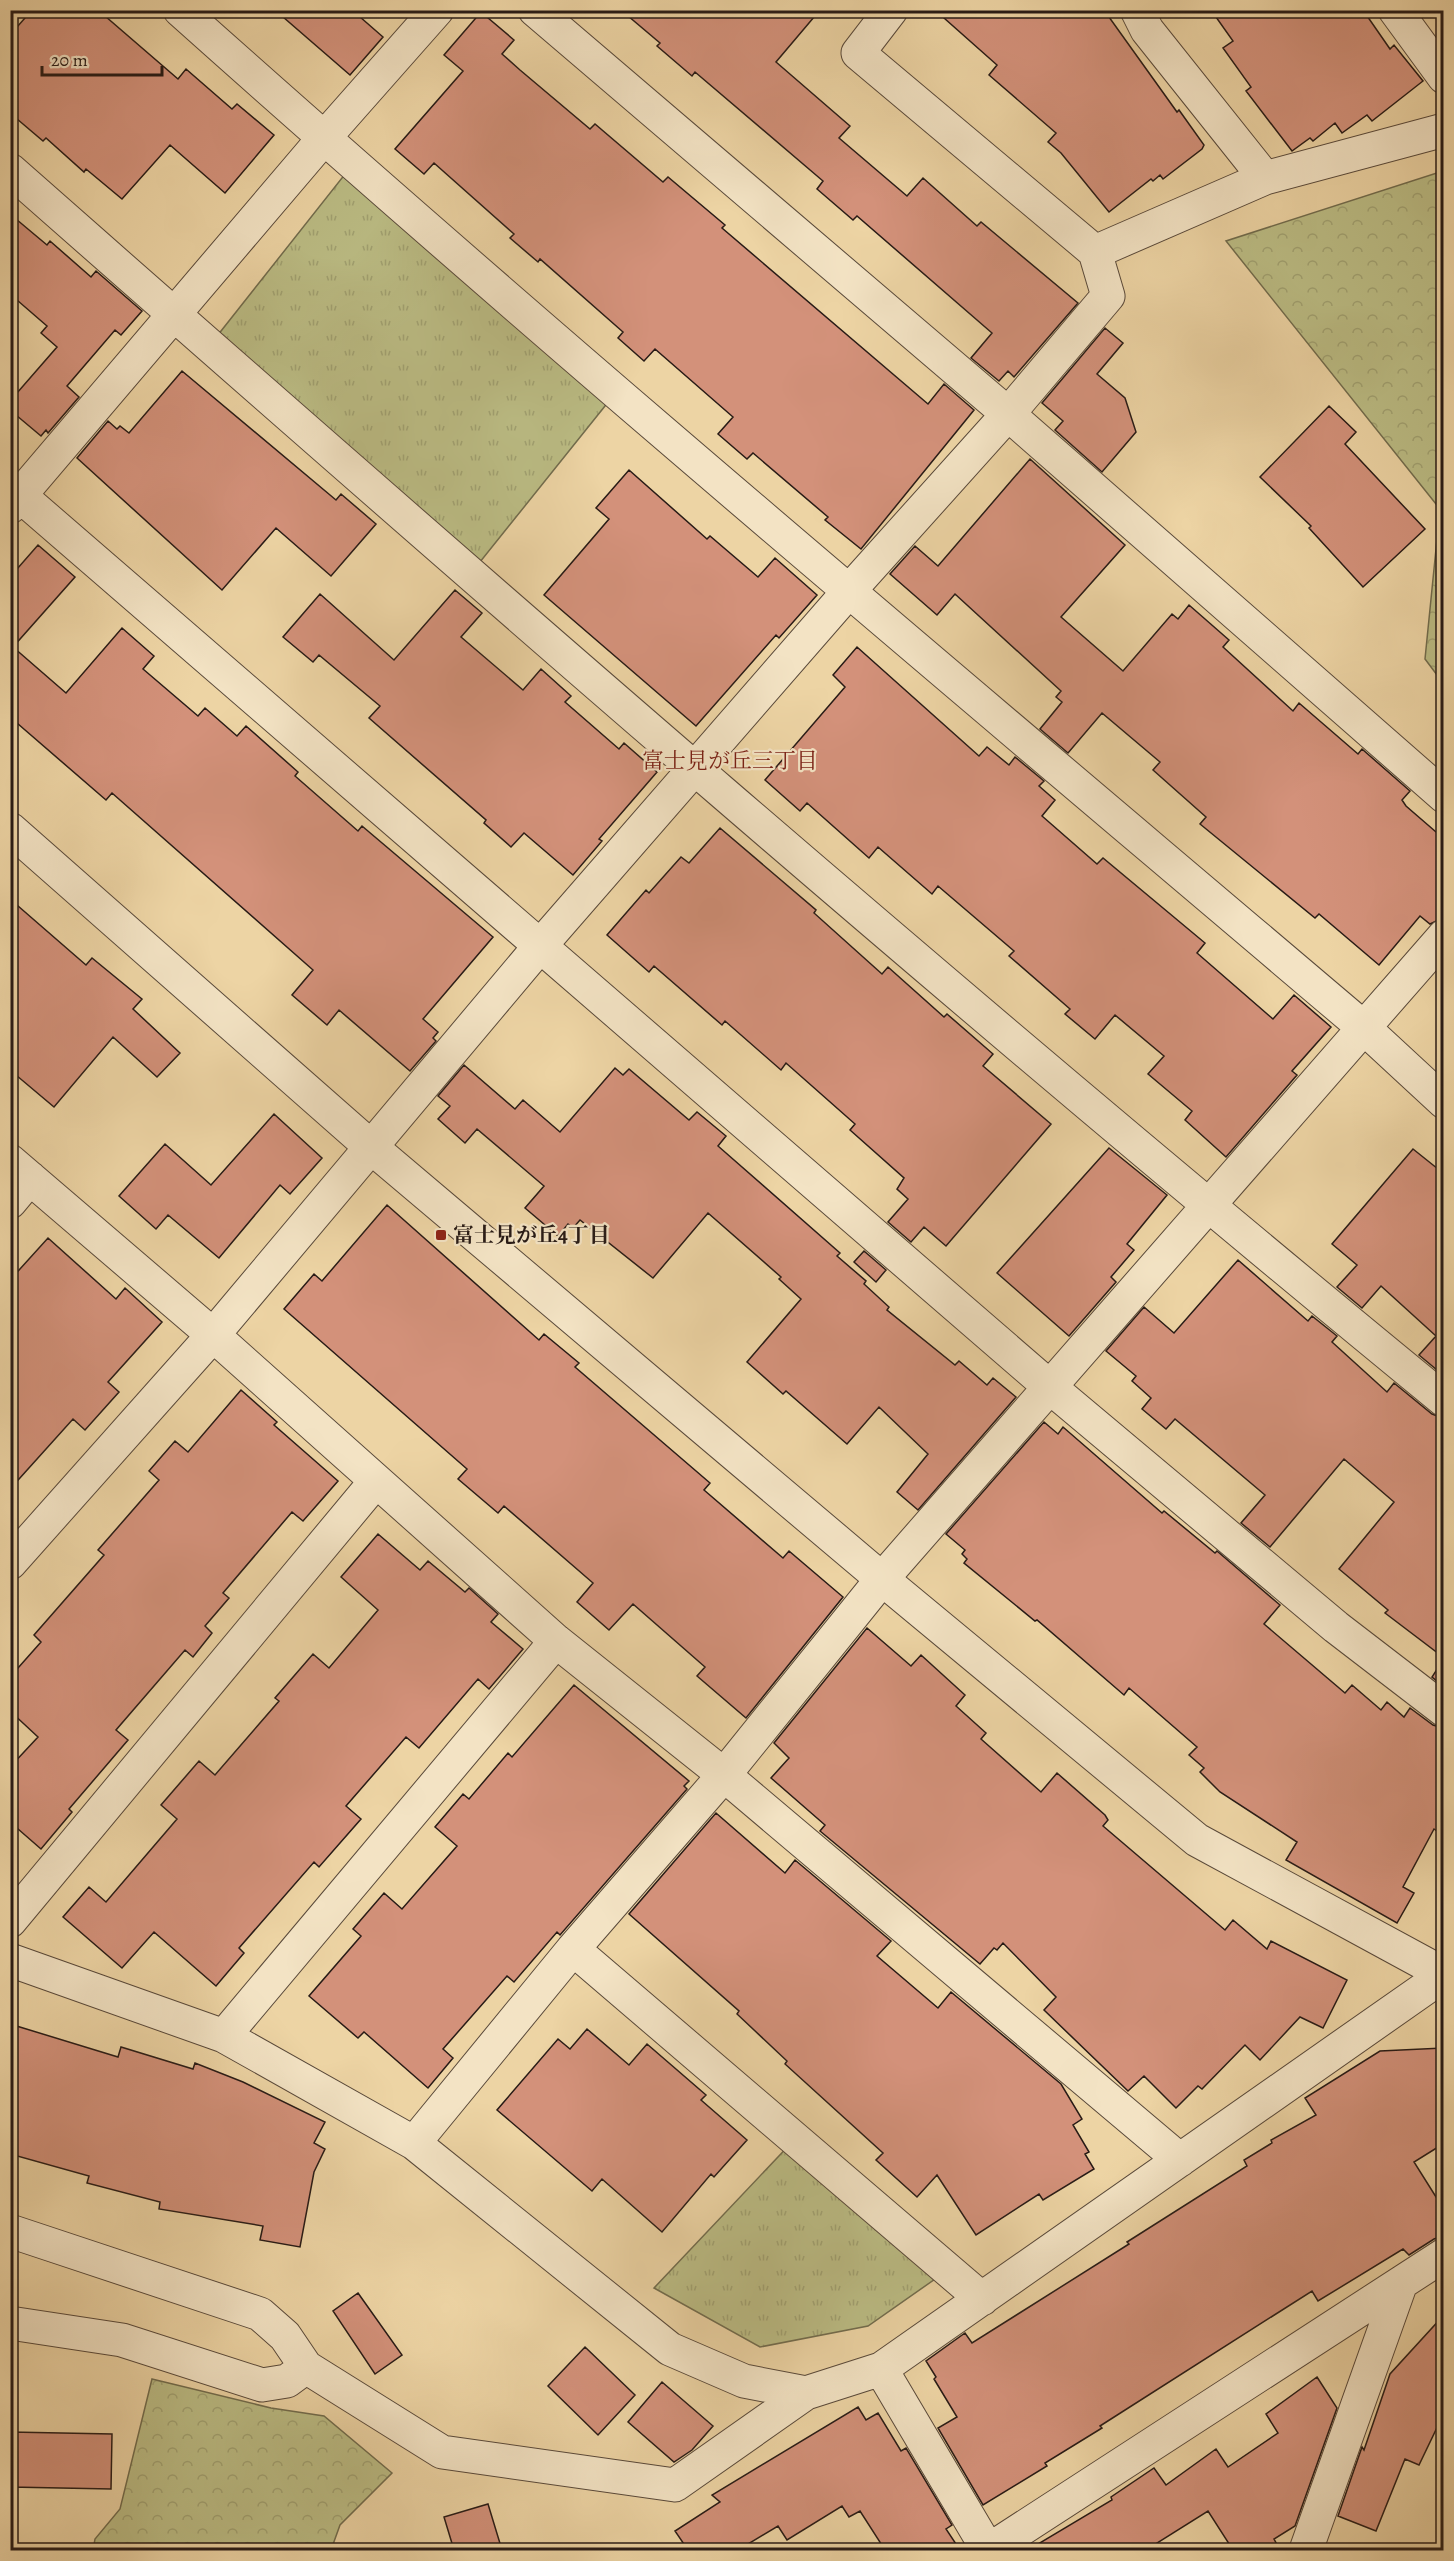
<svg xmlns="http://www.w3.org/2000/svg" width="1454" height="2561" viewBox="0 0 1454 2561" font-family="Alegreya,'Noto Serif JP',serif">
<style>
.grass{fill:url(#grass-tufts);stroke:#726c4d;stroke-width:1.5}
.forest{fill:url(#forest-crowns);stroke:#726c4d;stroke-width:1.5}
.building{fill:#d3917a;stroke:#281b16;stroke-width:1.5}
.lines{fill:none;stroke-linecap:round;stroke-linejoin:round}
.minor-casing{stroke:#59493a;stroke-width:35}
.tertiary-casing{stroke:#59493a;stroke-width:35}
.minor{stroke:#f3e3c4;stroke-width:33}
.tertiary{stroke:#f3e3c4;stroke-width:33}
.poi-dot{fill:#8f2418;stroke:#f3e3c4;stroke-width:2}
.labels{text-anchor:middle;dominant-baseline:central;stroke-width:4.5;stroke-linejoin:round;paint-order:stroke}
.poi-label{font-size:21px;font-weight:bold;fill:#281b16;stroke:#f3e3c4;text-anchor:start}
.neighbourhood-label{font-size:22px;fill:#7a1f14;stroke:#f3e3c4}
</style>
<defs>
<pattern id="grass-tufts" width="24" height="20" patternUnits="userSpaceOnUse" patternTransform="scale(1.5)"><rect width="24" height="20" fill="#bbbc84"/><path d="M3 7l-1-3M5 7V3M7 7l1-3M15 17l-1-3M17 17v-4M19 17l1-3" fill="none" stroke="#a1a171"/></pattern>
<pattern id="forest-crowns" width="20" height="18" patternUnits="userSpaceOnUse" patternTransform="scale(1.5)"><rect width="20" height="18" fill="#bbbc84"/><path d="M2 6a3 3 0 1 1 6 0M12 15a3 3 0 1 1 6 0" fill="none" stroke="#a1a171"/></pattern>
</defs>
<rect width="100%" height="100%" fill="#edd4a4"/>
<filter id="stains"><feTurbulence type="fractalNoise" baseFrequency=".00333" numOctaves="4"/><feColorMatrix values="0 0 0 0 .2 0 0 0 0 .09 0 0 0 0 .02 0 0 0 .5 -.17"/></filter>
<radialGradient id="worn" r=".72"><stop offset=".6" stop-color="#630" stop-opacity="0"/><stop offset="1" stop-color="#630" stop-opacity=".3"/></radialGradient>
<path class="grass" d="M353,164L617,391L472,572L210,345Z
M795,2139L948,2270L868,2326L760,2347L654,2288Z"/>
<path class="forest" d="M1443,171H1444L1443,683L1425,659L1440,509L1226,241Z
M152,2379L271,2408L324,2416L392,2473L340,2525L331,2550H93L95,2539L120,2509Z"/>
<path class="building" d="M32,10H98L178,79L186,69L232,109L237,104L274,135L225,193L170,145L122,199L86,169L84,172L46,138L43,141L10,113V35Z
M275,10H352L383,37L350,75Z
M621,10H820L776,62L850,126L839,138L907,196L923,178L977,226L981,222L1078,303L1014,377L1008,371L999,381L971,358L992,333L857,216L853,220L817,189L823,181L695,72L692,76L657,46L660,43Z
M935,10H1104L1177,112L1179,110L1204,145L1202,149L1163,179L1160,175L1153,181L1151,179L1109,212L1061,153L1048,142L1056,133L989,75L997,65Z
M1211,10H1363L1390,49L1394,45L1423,81L1372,121L1367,115L1342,133L1335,123L1313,141L1310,138L1292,151L1246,91L1251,87L1223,48L1233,41Z
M481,12L514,40L502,54L520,70L590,129L595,124L663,182L668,177L725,225L722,228L928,404L944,384L974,410L861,549L825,520L828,517L753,453L747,459L718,434L733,417L655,349L644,361L618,338L623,332L540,259L538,262L510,238L514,234L434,163L424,174L395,149L463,71L444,55Z
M10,214L47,245L50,241L91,277L96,271L142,311L121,335L115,330L67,386L79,397L48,433L46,430L41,436L10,410V401L57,347L41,333L47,326L10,294Z
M1105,328L1123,343L1097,374L1125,398L1136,432L1102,472L1055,430L1063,421L1042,403Z
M182,371L336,500L341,494L376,524L331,576L276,528L222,590L77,458L108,421L117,429L120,426L129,433Z
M1329,406L1356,432L1345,444L1425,529L1363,587L1309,528L1311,526L1260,477Z
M1030,459L1125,545L1061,617L1123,671L1172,614L1178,619L1189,605L1229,640L1223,647L1293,711L1299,703L1358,754L1362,749L1410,791L1402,800L1406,806L1443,838V918L1430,924L1420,916L1379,965L1319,914L1315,918L1200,824L1206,817L1153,770L1160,762L1102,713L1068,753L1040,729L1062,702L1056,697L1061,691L955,594L937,615L890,574L915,546L938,566Z
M629,470L707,539L710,536L758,577L775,558L817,595L779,638L776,635L696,726L544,595L609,519L596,508Z
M38,545L75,577L13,647L66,693L122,628L154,656L143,669L198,716L205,708L237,736L246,726L298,772L295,776L358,831L362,826L493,937L423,1019L438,1032L433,1038L436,1041L410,1071L339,1010L327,1025L292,995L313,970L112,793L106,800L10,717V577Z
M455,590L482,613L461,637L523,690L541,669L571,696L565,702L619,749L624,743L657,772L599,839L602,841L573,875L524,833L511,847L484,823L486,820L369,718L380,706L319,655L313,662L283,637L320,594L394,660Z
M857,647L979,756L987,747L1009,765L1015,757L1044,781L1039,786L1055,800L1042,816L1097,864L1103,858L1205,943L1197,953L1273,1019L1294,995L1331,1027L1292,1071L1297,1075L1226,1157L1185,1120L1192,1111L1148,1074L1164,1056L1115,1015L1095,1039L1065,1014L1070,1009L1009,956L1014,951L938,886L932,894L878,847L869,858L807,803L800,811L765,780L845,687L833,675Z
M720,828L816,910L814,913L882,974L888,967L944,1017L947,1014L993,1054L983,1066L1051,1124L946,1246L924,1227L911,1242L888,1222L908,1199L897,1189L904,1178L850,1130L855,1124L786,1063L781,1070L725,1021L722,1025L654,966L649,972L607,935L646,890L649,893L681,857L689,863Z
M10,899L86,965L92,958L142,999L133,1009L180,1053L157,1077L113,1037L54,1107L10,1070Z
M464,1065L515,1109L523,1100L560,1132L615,1068L623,1075L629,1069L689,1120L697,1112L726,1136L718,1146L840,1253L837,1256L866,1281L864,1284L889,1307L887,1310L955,1365L959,1361L987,1385L993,1378L1016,1397L918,1510L897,1492L928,1454L879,1407L847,1444L786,1391L783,1394L747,1362L801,1299L779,1279L781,1277L708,1213L653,1278L580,1220L573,1228L568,1224L558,1236L525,1208L544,1186L477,1129L465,1143L438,1119L450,1106L438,1096Z
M274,1114L322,1158L290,1194L280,1185L219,1258L168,1215L156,1229L119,1196L165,1144L211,1185Z
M1109,1148L1167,1195L1127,1244L1134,1250L1111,1277L1116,1282L1069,1336L997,1273Z
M1413,1149L1443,1173V1375L1419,1355L1436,1336L1381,1286L1362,1308L1337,1287L1357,1265L1332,1244Z
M387,1205L539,1340L544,1334L579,1363L575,1367L710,1483L704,1490L783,1558L789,1551L843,1597L746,1718L697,1676L705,1667L633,1604L609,1630L577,1602L593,1583L504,1506L498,1513L458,1479L467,1469L284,1309L314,1274L322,1281Z
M48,1238L116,1299L125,1288L162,1322L108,1382L119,1392L85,1430L73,1419L10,1489V1280Z
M864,1251L886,1270L876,1282L854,1262Z
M1238,1260L1308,1321L1312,1316L1337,1336L1332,1342L1387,1392L1394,1383L1432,1414L1443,1418V1657L1385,1613L1388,1610L1339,1569L1394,1502L1344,1459L1270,1547L1241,1523L1265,1495L1175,1419L1166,1429L1142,1409L1151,1398L1132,1381L1136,1376L1106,1351L1144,1307L1174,1333Z
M241,1390L277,1422L274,1425L338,1481L303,1521L292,1512L223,1593L229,1598L205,1626L212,1633L193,1657L185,1650L116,1730L128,1740L69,1809L72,1812L41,1849L10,1822V1767L38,1737L10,1711V1677L41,1642L34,1635L104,1555L98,1550L159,1480L149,1471L175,1441L188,1452Z
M1044,1422L1058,1434L1063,1427L1162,1513L1164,1511L1215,1553L1217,1551L1280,1605L1264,1624L1345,1693L1352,1685L1381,1710L1387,1702L1404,1717L1410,1708L1433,1725L1443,1728V1835L1434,1829L1403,1887L1414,1893L1397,1923L1286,1860L1297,1842L1220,1792L1200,1772L1204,1768L1189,1755L1197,1747L1129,1688L1124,1695L1037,1620L1035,1621L964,1563L967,1559L962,1554L965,1550L946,1534Z
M378,1534L420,1570L428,1561L465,1592L469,1588L498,1614L491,1622L523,1649L489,1689L478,1679L419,1748L406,1737L346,1806L361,1819L319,1867L314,1862L239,1948L244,1953L216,1986L154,1932L122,1968L63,1917L89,1887L106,1902L177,1819L161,1805L199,1761L215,1775L279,1701L275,1698L313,1654L329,1668L378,1610L341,1577Z
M867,1628L911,1666L921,1655L965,1695L956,1706L986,1733L981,1739L1041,1792L1057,1773L1105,1815L1108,1820L1103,1826L1225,1930L1233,1920L1267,1949L1271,1941L1347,1980L1323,2028L1300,2017L1260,2060L1245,2045L1202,2089L1198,2086L1176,2108L1144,2076L1128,2091L1044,2010L1056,1997L1003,1943L997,1950L994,1948L980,1964L820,1831L825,1825L771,1778L789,1758L774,1743Z
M1443,1660V1686L1432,1677Z
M574,1685L689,1781L684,1786L687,1789L560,1935L557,1932L514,1982L507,1976L443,2049L453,2058L428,2088L364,2032L358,2038L309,1996L361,1936L353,1929L384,1893L402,1909L457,1846L435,1827L463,1794L469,1799L508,1753L512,1757Z
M716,1813L785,1873L795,1860L891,1941L877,1956L938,2008L951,1992L1061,2084L1082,2119L1073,2125L1089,2152L1085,2154L1094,2169L1043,2200L1039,2194L976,2235L937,2175L917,2197L876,2160L883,2153L785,2064L787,2061L737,2014L739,2011L629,1914Z
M10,2024L118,2057L121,2047L193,2069L195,2063L243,2082L325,2122L314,2143L325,2149L314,2172L300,2247L260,2240L263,2226L159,2209L160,2202L87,2183L89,2176L10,2154Z
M587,2029L629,2065L647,2044L706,2095L701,2100L747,2140L714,2177L711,2174L662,2232L602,2179L592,2191L497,2110L558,2039L570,2049Z
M1443,2048V2144L1414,2162L1443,2208V2236L1434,2239L1409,2255L1403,2249L1318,2301L1312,2291L1100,2426L1102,2428L1045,2463L1047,2466L983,2505L938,2428L957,2417L934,2379L936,2377L926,2361L965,2333L972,2343L1129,2244L1127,2242L1247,2166L1244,2160L1272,2143L1271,2140L1316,2115L1305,2098L1380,2051Z
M358,2293L402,2355L375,2374L333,2311Z
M1443,2316V2415L1419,2465L1405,2459L1376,2531L1338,2516L1362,2447L1364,2450L1390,2374Z
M585,2347L635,2395L598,2435L548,2386Z
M1317,2377L1337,2408L1295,2526L1274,2539L1280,2550H1233L1208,2511L1146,2550H1028L1112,2500L1111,2497L1154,2468L1166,2485L1216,2449L1228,2467L1278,2433L1266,2414Z
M662,2382L713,2426L692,2450L674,2462L628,2422Z
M858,2407L866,2420L878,2413L901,2451L906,2448L952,2525L946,2529L960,2550H885L860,2511L849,2517L842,2506L787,2540L778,2526L738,2550H688L675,2531L720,2502L712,2495Z
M10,2432L112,2434L111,2489L10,2487Z
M488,2504L502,2550H454L444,2517Z"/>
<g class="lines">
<g class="minor-casing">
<path id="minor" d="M180,10C568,357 967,691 1364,1028L1444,1102
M535,10L1008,414L1444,796
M891,10L858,53L1095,252
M1137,10L1147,30L1265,178
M1395,10L1444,77
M10,170C482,586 957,1001 1444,1400
M10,487L1051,1388L1336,1627L1444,1710
M10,507L324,138L437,10
M10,1161L213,1335L556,1641L724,1775L1180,2160
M10,1202L30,1178
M10,1563L213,1335L540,946L849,591L1008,414L1108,296L1095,252L1265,178L1444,130
M10,1921L376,1481
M573,1949L982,2299
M10,1960L224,2036L414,2143L670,2349L744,2381L806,2393L881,2369L1444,1975
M224,2036L556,1641
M414,2143L573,1949L724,1775L882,1579L1444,936
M10,2231L260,2314L285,2336L306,2367L287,2381L262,2385L122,2340L10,2323
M306,2367L442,2452L675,2485L806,2393
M881,2369L988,2550
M989,2550L1444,2255
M1306,2550L1401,2283"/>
</g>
<g class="tertiary-casing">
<path id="tertiary" d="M10,829L371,1147L882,1579L1197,1840L1444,1974"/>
</g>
<use href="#minor" class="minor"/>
<use href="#tertiary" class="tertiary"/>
</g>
<rect class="poi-dot" x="435" y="1229" width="12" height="12" rx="3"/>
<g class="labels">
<g class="poi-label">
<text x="453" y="1235">富士見が丘4丁目</text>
</g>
<g class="neighbourhood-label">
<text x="730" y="761">富士見が丘三丁目</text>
</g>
</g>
<rect width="1454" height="2561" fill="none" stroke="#edd4a4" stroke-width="36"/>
<rect x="12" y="12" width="1430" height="2537" fill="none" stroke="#281b16" stroke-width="3"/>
<rect x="18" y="18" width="1418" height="2525" fill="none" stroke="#281b16" stroke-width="1.5"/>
<path d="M42 66v9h120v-9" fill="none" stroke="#281b16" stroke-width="3"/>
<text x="51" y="66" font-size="18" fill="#281b16" stroke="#f3e3c4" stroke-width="4.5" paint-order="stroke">20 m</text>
<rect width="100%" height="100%" filter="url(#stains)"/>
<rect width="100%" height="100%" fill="url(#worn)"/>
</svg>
